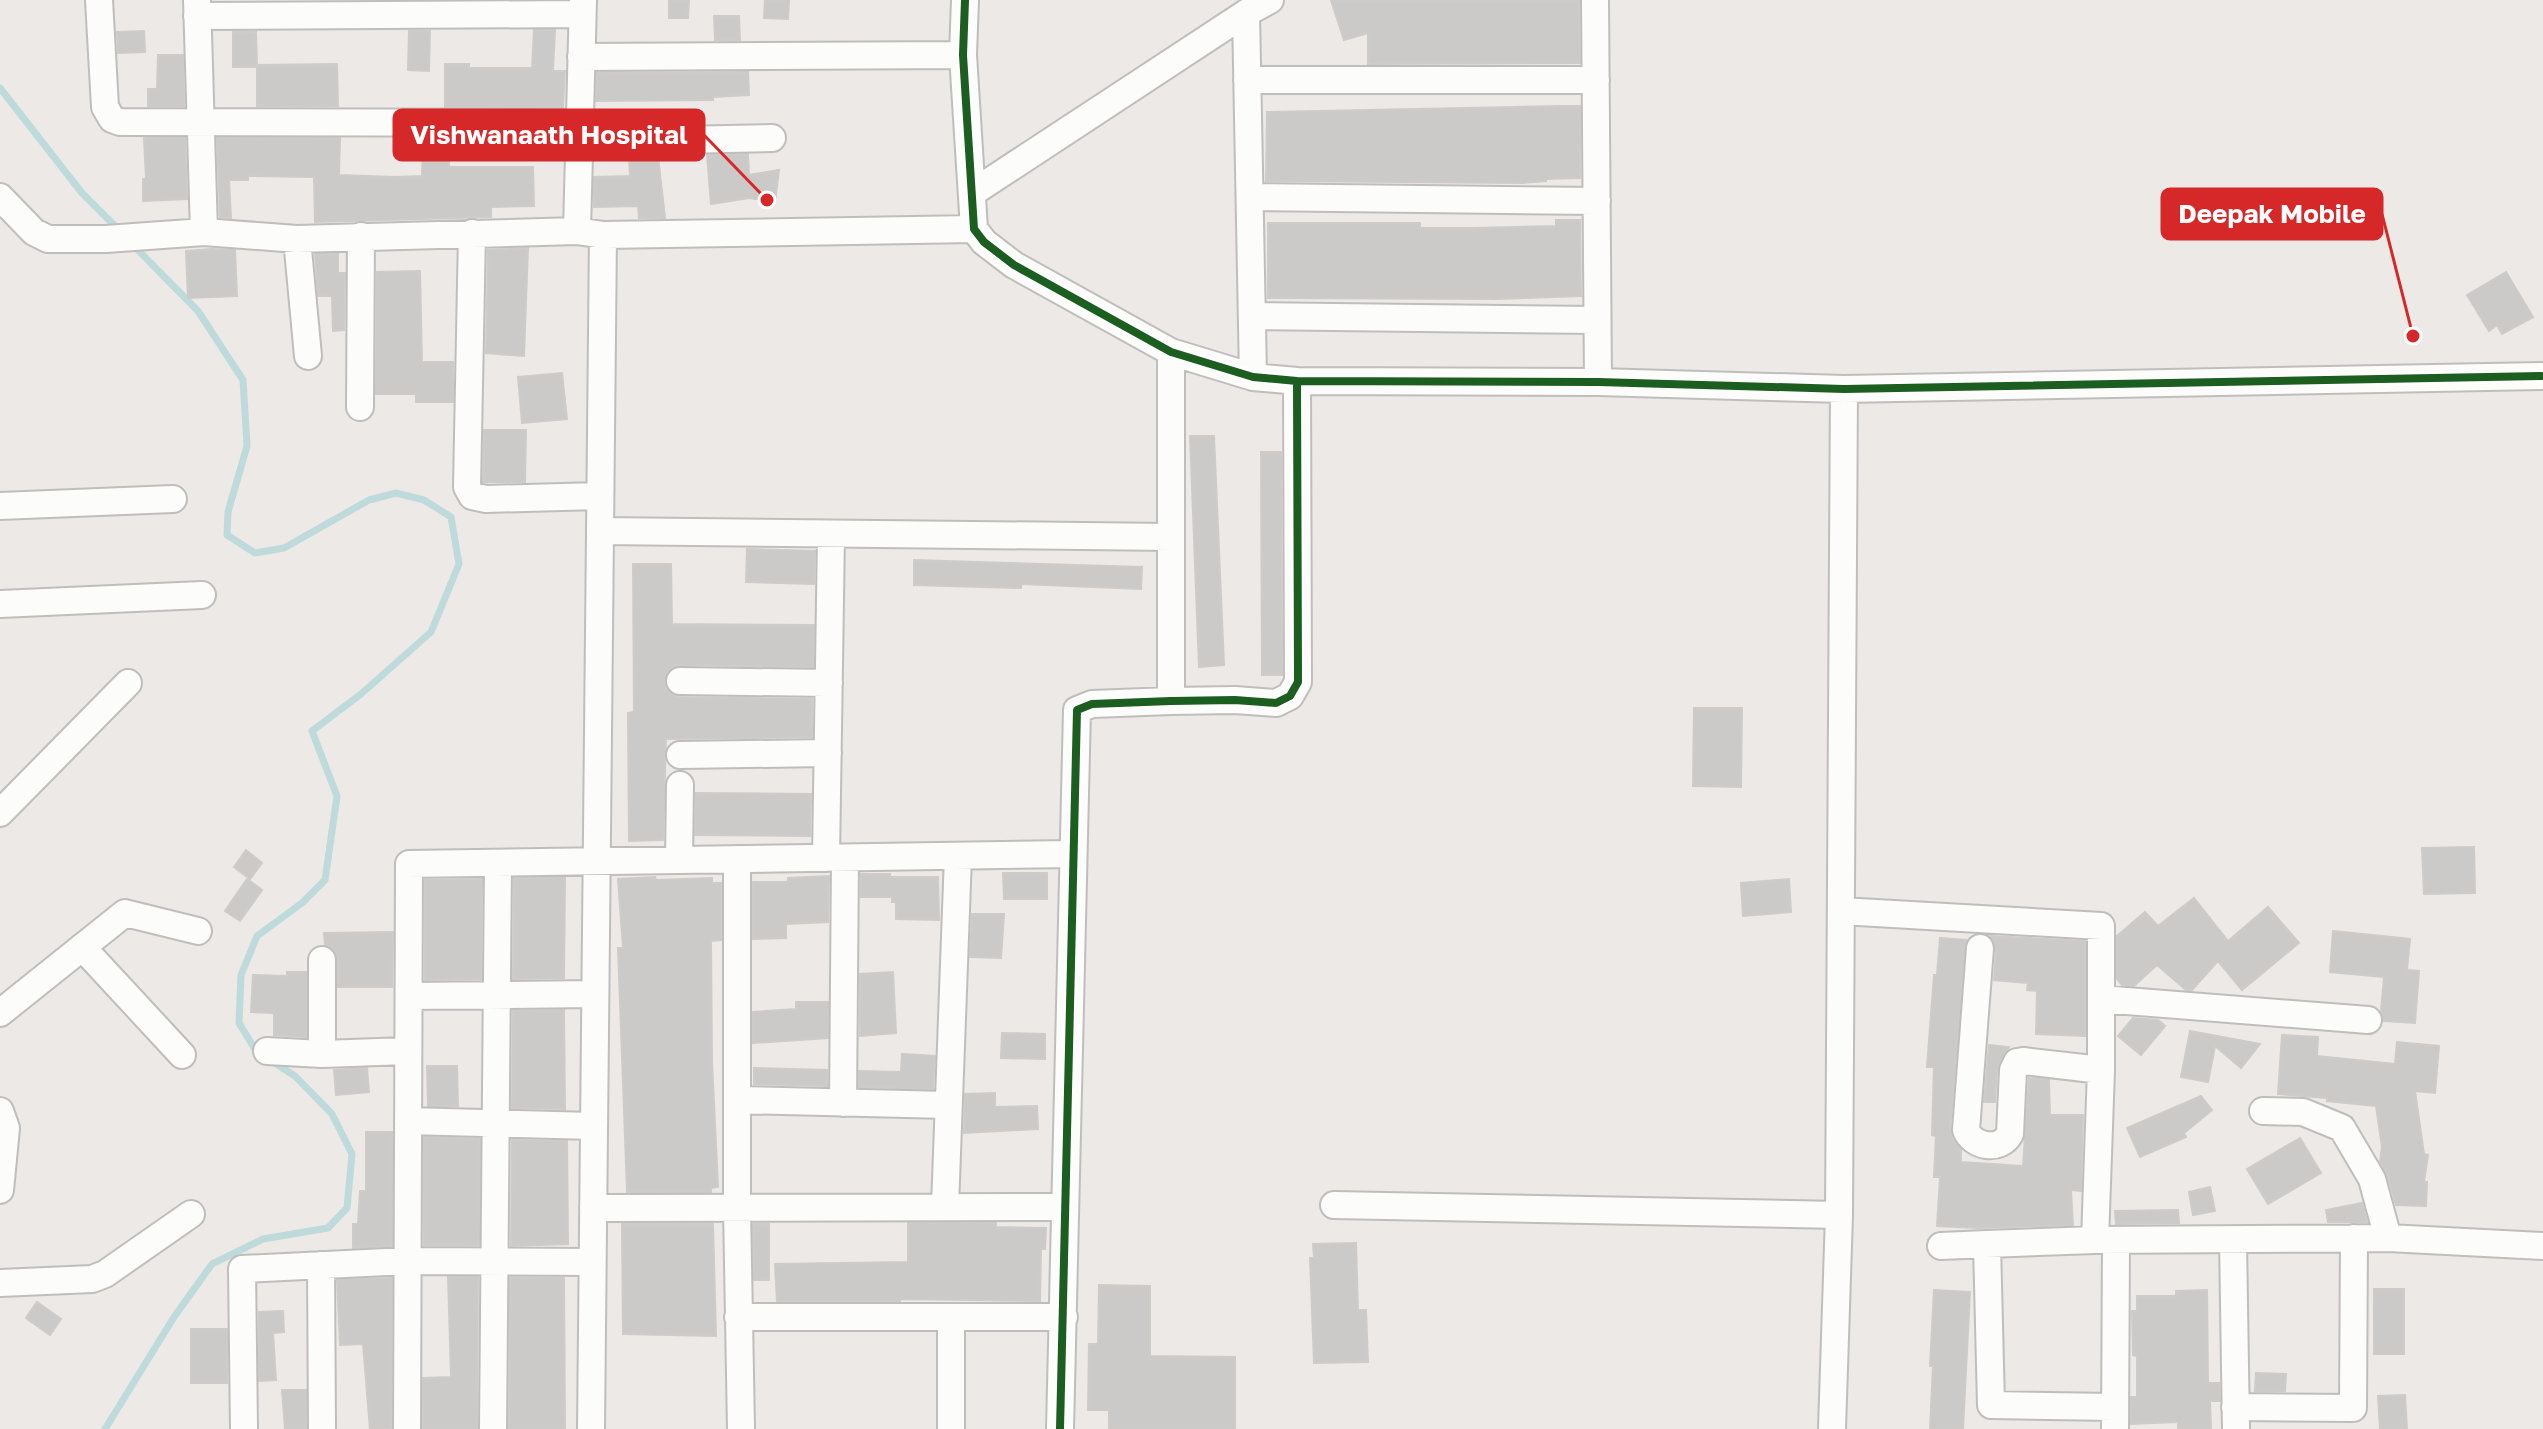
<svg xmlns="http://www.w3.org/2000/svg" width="2543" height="1429" viewBox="0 0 2543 1429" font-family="'Golos Text',sans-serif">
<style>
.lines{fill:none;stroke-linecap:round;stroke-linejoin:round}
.stream{stroke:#bedadb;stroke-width:7}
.building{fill:#cccac8;stroke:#cecbc9;stroke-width:2}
.minor-casing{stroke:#bfbebd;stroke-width:30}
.minor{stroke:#fcfcfb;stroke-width:26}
.cycleway-casing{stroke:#fff;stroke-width:13}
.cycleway{stroke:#1b5e20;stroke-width:8}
.leader{fill:none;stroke:#d62828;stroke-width:3}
.callout-dot{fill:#d62828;stroke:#fff;stroke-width:3}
.callout{fill:#d62828;stroke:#d62828;stroke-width:3}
.callout-label{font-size:26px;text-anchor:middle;font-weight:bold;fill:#fff}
</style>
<rect width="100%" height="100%" fill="#ece9e7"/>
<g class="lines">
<path class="stream" d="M0,88L82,193L119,230
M105,1429L174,1317L212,1264L263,1239L328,1228L347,1208L352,1154L332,1114L295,1076L256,1051L239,1023L241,975L257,936L302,903L325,880L337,796L312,731L361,694L431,632L459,564L451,517L424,500L396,493L369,500L284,548L255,553L227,535L228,512L247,446L243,380L198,311L133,245"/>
</g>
<path class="building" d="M669,0H689L688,18H669Z
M765,0H789L788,19L764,18Z
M1331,0H1579L1580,63L1368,64V33L1344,40Z
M714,16H739L740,40H715Z
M534,30H555L553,71H565L563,107H445V64H469V68H532Z
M144,31L145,52L118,53L117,32Z
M409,31H430L429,71L408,70Z
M233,32H256L257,67H233Z
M158,55H183L184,106H148V89H157Z
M337,64L338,106H257V65Z
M748,72L749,95L713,97V100L596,101L597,73Z
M1561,106H1580V178L1546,179V181L1522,183L1266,181L1267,112Z
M144,138H185L187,199L143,201V179H146Z
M217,138H340L339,175L395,177L422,176L423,139H449V167H533L534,206L491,207V217L315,222L314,177L248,176V180H229L231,218L220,217Z
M748,154L749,175L779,170L775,202L749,198L711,204L707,155Z
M658,156L665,218H639L638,206L594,207V177L630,176L629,157Z
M1556,220H1580L1581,296L1498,299L1268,298V223H1420V228H1474L1556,226Z
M528,248L524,356L486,353L488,250Z
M212,249L235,250L237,296L188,298L186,251Z
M315,254H338V273H345L344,330L333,331L332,296H318Z
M420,271L422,362H453V402H416V394H376L377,272Z
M2506,272L2533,317L2502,334L2497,325L2489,331L2467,295Z
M562,373L567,419L522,423L518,377Z
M484,430H526L525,482H483Z
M1190,436H1214L1224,665L1199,667Z
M1261,452H1281L1282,675H1262Z
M747,549L815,551L814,584L746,582Z
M914,560L1142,567L1141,589L1021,584V588L914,585Z
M633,564H671L672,624L814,625L813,667L680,665L667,672L664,680L666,688L671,694L679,697L812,699V737L666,739L663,840L629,841L628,713L634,712Z
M1694,708H1742L1741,787L1693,786Z
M696,793L811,794L810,836L695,835Z
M2474,847L2475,893L2424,894L2422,848Z
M246,850L262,863L250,879L234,867Z
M1003,873H1047V899H1004Z
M861,874H890V877H938L939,920L896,919V902H892V897H861Z
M829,876L828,922L786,924V938L753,939V882H788V878Z
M655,877L656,880L712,878V883H721V940L711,941L712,1061L718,1187L711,1188V1192H627L618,948H623L618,879Z
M514,878H565L564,978L513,979Z
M247,879L262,890L240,921L225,911Z
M482,879L481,979L425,980V880Z
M1789,879L1791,912L1743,916L1741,883Z
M2194,898L2228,941L2268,907L2299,943L2242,990L2218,961L2192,990H2186L2157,965L2134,986L2122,985L2117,979V936L2145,912L2158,926Z
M972,914H1004L1001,958L970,957Z
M2333,931L2410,939L2407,970L2419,971L2415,1023L2384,1021L2381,1012L2384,977L2330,972Z
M393,932L392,987H338V959L335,951L325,945L324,933Z
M1990,936L2085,941V1036L2036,1034L2037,991L2027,990L2028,983L1994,980L1996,948Z
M1940,938L1966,940L1950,1129L1952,1138L1961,1150V1162L2023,1166L2029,1078L2049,1080L2050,1115H2083L2081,1191L2071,1190L2073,1225L1977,1228L1937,1226L1940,1177H1934L1936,1136L1932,1135L1934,1067H1927L1934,975H1937Z
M287,972H306V1037L274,1035V1013L251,1012L253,975L287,976Z
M893,972L896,1033L860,1036V974Z
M796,1002H828V1038L753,1043V1012L796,1009Z
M564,1010L565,1109L512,1108L513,1011Z
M2133,1018L2158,1020L2163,1024L2161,1025L2165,1026L2141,1055L2118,1036Z
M2190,1031L2233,1039L2260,1044L2241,1068L2215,1046L2208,1082L2181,1077Z
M1002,1033L1045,1034V1059L1001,1058Z
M2282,1035L2318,1037L2317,1056L2395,1064L2397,1042L2439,1046L2435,1093L2415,1091L2424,1154L2428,1155L2424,1182H2427L2426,1206L2396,1205L2387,1174L2380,1161L2382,1147L2376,1106L2327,1101V1098L2278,1094Z
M1989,1045L2009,1047L1997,1069L1995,1102H1984Z
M902,1054L935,1056L933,1089L859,1087V1071L901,1072Z
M427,1066H457L458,1106H428Z
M367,1068L369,1092L336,1095L334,1070Z
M754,1068L827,1070V1086L754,1084Z
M995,1093V1107L1037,1106L1038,1129L964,1133L965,1094Z
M2201,1096L2212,1110L2184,1133L2186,1137L2140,1157L2127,1128Z
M366,1132H392V1246L353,1248V1224H358L360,1191H366Z
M424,1137L480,1139L479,1245H424Z
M2300,1138L2321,1173L2268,1204L2247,1169Z
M512,1140L567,1141L568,1244L511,1246Z
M2210,1187L2215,1211L2193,1215L2189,1192Z
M2362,1203L2367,1222H2328L2326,1210Z
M2178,1210L2179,1223L2116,1224L2115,1211Z
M908,1223H996V1227L1046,1228L1045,1249H1041L1040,1301L900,1299V1301H777L775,1264L908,1262Z
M622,1224H713L716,1336L623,1334Z
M753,1224H769V1280H754Z
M1356,1243L1358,1310H1366L1368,1362L1314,1363L1310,1258H1314L1313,1244Z
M448,1277H478L477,1429H423V1378L451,1377Z
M392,1278L391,1429H370L363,1344L340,1345L337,1280Z
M510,1278H564L565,1429H509Z
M1099,1285L1150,1286V1356L1235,1357V1429H1109V1410H1088L1089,1344H1098Z
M2374,1289H2404V1354H2374Z
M1934,1290L1970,1292L1963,1429H1930L1933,1366H1930Z
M2207,1290L2208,1383H2219L2220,1401H2210L2211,1429H2178V1422L2131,1424V1397H2137V1356L2133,1355L2132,1311H2137V1296H2176V1291Z
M37,1302L61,1319L50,1335L26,1318Z
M283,1311L284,1332L273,1333L276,1380L259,1381V1312Z
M191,1329H227V1383H191Z
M2256,1373L2286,1374L2285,1391H2255Z
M282,1390H306V1429H285Z
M2405,1395L2407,1429H2380L2378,1396Z"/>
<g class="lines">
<g class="minor-casing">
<path id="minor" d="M99,0L105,107L112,119L120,122L578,123
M197,0L204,232L297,239L577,231L603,235L974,229
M965,0L963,55L974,229L984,242L1014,265L1171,352L1253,377L1297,381L1598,382L1844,389L2541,376
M1595,0L1598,382
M1246,13L1253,377
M197,16L582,14
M581,57L963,55
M1247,80H1596
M578,142L772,138
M972,193L1246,13L1270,0
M0,197L34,232L48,239H106L204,232
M1250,197L1597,201
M577,231L583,0
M472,233L467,487L472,496L486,499L599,496
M297,239L308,356
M1252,316L1597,320
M1171,352V701
M360,407L361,236
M0,506L173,499
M600,531L1171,537
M0,604L202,595
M680,681L829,683
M680,755L828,753
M0,813L128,683
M826,858L831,535
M737,859V1208L741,1429
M679,860L680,785
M1841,911L2101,926V1070L2095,1240
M82,947L182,1055
M1980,948L1966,1130C1973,1147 2000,1152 2010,1134L2013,1070L2017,1062L2023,1061L2101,1070
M322,960V1054
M409,996L595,994
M2101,999L2368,1020
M0,1013L125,913L198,931
M267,1051L322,1054L407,1051
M738,1100L947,1105
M843,1103L845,858
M0,1111L6,1128L0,1190
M2263,1111L2303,1112L2342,1128L2372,1179L2388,1238
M408,1121L593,1126
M1334,1205L1839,1215
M945,1207L958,856
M593,1208L1065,1207
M2233,1240L2236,1429
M1941,1246L1987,1244
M321,1265L322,1429
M0,1283L92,1279L105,1274L191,1214
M738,1317H1064
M2114,1407L1991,1405L1987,1244L2095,1240L2388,1238L2543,1246
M2235,1407L2353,1408L2354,1238
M244,1429L242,1269L407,1261L592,1262
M407,1429L409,864L1073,854
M493,1429L498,863
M591,1429L603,235
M951,1429V1319
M1060,1429L1077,710L1092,704L1171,701L1235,700L1276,703L1290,696L1298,682L1297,381
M1832,1429L1839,1215L1844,389
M2115,1429L2116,1241"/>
</g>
<use href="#minor" class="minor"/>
<g class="cycleway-casing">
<path id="cycleway" d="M965,0L963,55L974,229L984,242L1014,265L1171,352L1253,377L1297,381L1598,382L1844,389L2541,376
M1060,1429L1077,710L1092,704L1171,701L1235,700L1276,703L1290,696L1298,682L1297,381"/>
</g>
<use href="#cycleway" class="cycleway"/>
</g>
<path class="leader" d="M767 200L704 135M2413 336L2382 214"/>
<g class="callout-dot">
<circle cx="767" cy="200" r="8"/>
<circle cx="2413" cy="336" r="8"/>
</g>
<g class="callout">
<rect x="394" y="110" width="310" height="50" rx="8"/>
<rect x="2162" y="189" width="220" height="50" rx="8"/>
</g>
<g class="callout-label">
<text x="549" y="144">Vishwanaath Hospital</text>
<text x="2272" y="223">Deepak Mobile</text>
</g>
</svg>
